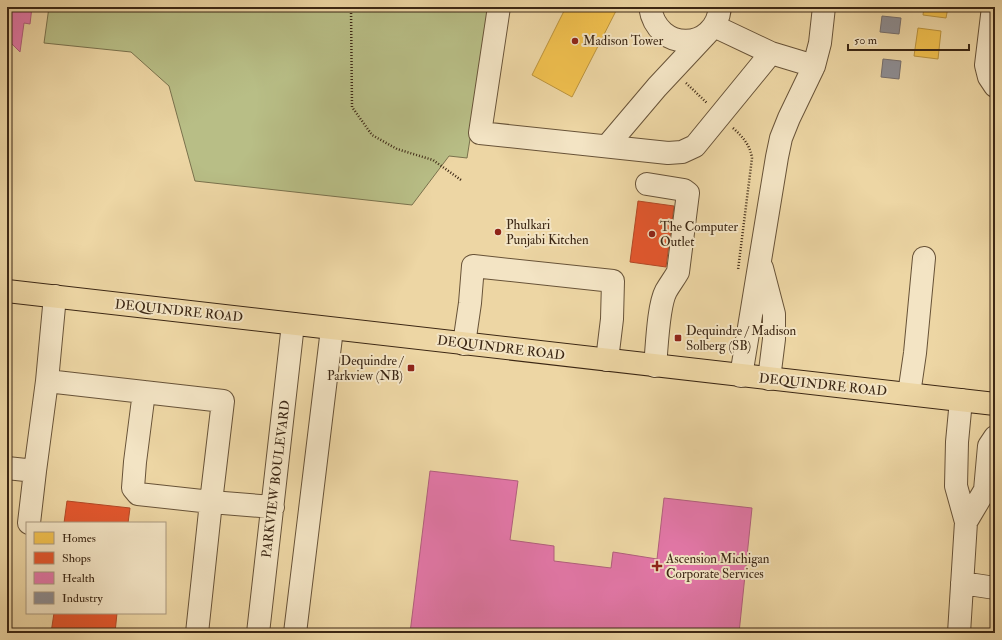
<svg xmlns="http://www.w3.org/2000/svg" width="1002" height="640" viewBox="0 0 1002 640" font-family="'IM FELL Double Pica',serif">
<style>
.green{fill:#b8be86;stroke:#7a724d}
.homes{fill:#f2c14e;stroke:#bb933d}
.shops{fill:#e4572e;stroke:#b24926}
.health{fill:#e377a8;stroke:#b15f7c}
.industry{fill:#8d8d92;stroke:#756e6c}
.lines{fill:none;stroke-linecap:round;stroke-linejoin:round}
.minor-casing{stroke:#685338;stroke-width:24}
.major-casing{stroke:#3c2714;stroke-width:24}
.path{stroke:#3c2714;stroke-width:2.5;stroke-dasharray:1 2;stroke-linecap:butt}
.minor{stroke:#f3e4c4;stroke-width:22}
.major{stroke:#edd6a4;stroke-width:22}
.poi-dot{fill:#8f2418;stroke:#f3e4c4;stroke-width:1.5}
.labels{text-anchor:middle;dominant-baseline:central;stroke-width:4;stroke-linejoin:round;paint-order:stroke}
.poi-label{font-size:13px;fill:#3c2714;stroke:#f3e4c4;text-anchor:start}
.street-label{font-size:13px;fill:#3c2714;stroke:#f3e4c4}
</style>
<rect width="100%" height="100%" fill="#edd6a4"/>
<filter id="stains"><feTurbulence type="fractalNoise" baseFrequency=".005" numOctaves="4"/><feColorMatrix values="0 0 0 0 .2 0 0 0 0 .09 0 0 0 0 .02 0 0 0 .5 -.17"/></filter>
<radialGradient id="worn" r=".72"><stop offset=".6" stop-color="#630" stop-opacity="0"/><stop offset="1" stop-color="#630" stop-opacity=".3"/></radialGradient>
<path class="green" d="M49,7H491L467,158L449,156L412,205L195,181L169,86L131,52L44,43Z"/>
<path class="homes" d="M566,7H618L572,97L532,75Z
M924,7H948L946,18L923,15Z
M918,28L941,31L938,59L914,56Z"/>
<path class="shops" d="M638,201L674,206L666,267L630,262Z
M67,501L130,508L128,523H64Z
M54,613H117L115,633H51Z"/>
<path class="health" d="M7,7H32L30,24L24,23L20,52L7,39Z
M430,471L518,481L510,540L554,546V561L611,568L613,552L657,559L664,498L752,508L739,633H537L501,629L500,633H410Z"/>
<path class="industry" d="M882,16L901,18L899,34L880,32Z
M883,59L901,61L899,79L881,77Z"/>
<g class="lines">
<g class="minor-casing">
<path id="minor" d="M499,7L480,133L668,153L682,152L695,146L771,53L814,66
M650,7C657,53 716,51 720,7
M993,7L986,65L989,77L995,86
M607,146L657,87L714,26L771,53
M647,184L684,190L688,193L678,272C674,279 670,284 666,291C658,306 657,347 655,366
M762,268L774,314V339L769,379
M464,344L470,303L473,266L613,281L612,319L607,360
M741,376L777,157L781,138L789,118L814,66L820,43L824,7
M47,381L55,296
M909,394L915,353L924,258
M961,400L957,442L956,486L966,522L985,490L989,446L995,437
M7,468L35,471L47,381L223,401L211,502L138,494L133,488L135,462L144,392
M29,523L35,471
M962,583L995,588
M197,633L211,502L273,507
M258,633L293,324
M295,633L332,329
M959,633L966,522"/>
</g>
<g class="major-casing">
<path id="major" d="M7,291L995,404"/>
</g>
<path class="path" d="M351,7L352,107L372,135L397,149L433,160L461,180
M686,83L707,103
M733,128C743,137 750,145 752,158L738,270"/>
<use href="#minor" class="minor"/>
<use href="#major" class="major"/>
</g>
<g class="poi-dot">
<circle cx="575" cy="41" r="4"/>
<circle cx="498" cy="232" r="4"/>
<circle cx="652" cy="234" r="4"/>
<rect x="674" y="334" width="8" height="8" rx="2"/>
<rect x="407" y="364" width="8" height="8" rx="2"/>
<path d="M655 560h4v4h4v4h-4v4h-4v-4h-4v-4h4z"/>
</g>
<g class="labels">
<g class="poi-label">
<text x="583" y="41">Madison Tower</text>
<text x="506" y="225">Phulkari<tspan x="506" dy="15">Punjabi Kitchen</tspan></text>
<text x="660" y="227">The Computer<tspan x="660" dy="15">Outlet</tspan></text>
<text x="686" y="331">Dequindre / Madison<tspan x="686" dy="15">Solberg (SB)</tspan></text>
<text x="403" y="361" text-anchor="end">Dequindre /<tspan x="403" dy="15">Parkview (NB)</tspan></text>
<text x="666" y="559">Ascension Michigan<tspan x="666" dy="15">Corporate Services</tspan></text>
</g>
<g class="street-label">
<text transform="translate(179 311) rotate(6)">DEQUINDRE ROAD</text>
<text transform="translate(501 348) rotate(7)">DEQUINDRE ROAD</text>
<text transform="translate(823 385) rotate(6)">DEQUINDRE ROAD</text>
<text transform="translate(276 479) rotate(-83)">PARKVIEW BOULEVARD</text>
</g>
</g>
<rect width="1002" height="640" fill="none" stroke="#edd6a4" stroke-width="24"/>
<rect x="8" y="8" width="986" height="624" fill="none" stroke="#3c2714" stroke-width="2"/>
<rect x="12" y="12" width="978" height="616" fill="none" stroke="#3c2714"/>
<rect x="26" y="522" width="140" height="92" fill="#f3e4c4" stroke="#aa987e"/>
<rect x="34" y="532" width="20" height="12" fill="#f2c14e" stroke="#aa987e"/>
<text x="62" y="542" font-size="12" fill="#3c2714">Homes</text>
<rect x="34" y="552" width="20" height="12" fill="#e4572e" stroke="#aa987e"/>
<text x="62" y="562" font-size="12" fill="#3c2714">Shops</text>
<rect x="34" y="572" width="20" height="12" fill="#e377a8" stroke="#aa987e"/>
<text x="62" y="582" font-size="12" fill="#3c2714">Health</text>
<rect x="34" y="592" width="20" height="12" fill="#8d8d92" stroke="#aa987e"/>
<text x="62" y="602" font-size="12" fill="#3c2714">Industry</text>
<path d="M848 44v6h121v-6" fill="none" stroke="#3c2714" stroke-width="2"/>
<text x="854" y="44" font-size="12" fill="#3c2714" stroke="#f3e4c4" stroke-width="3" paint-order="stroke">50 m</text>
<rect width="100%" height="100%" filter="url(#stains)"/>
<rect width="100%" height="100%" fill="url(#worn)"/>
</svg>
